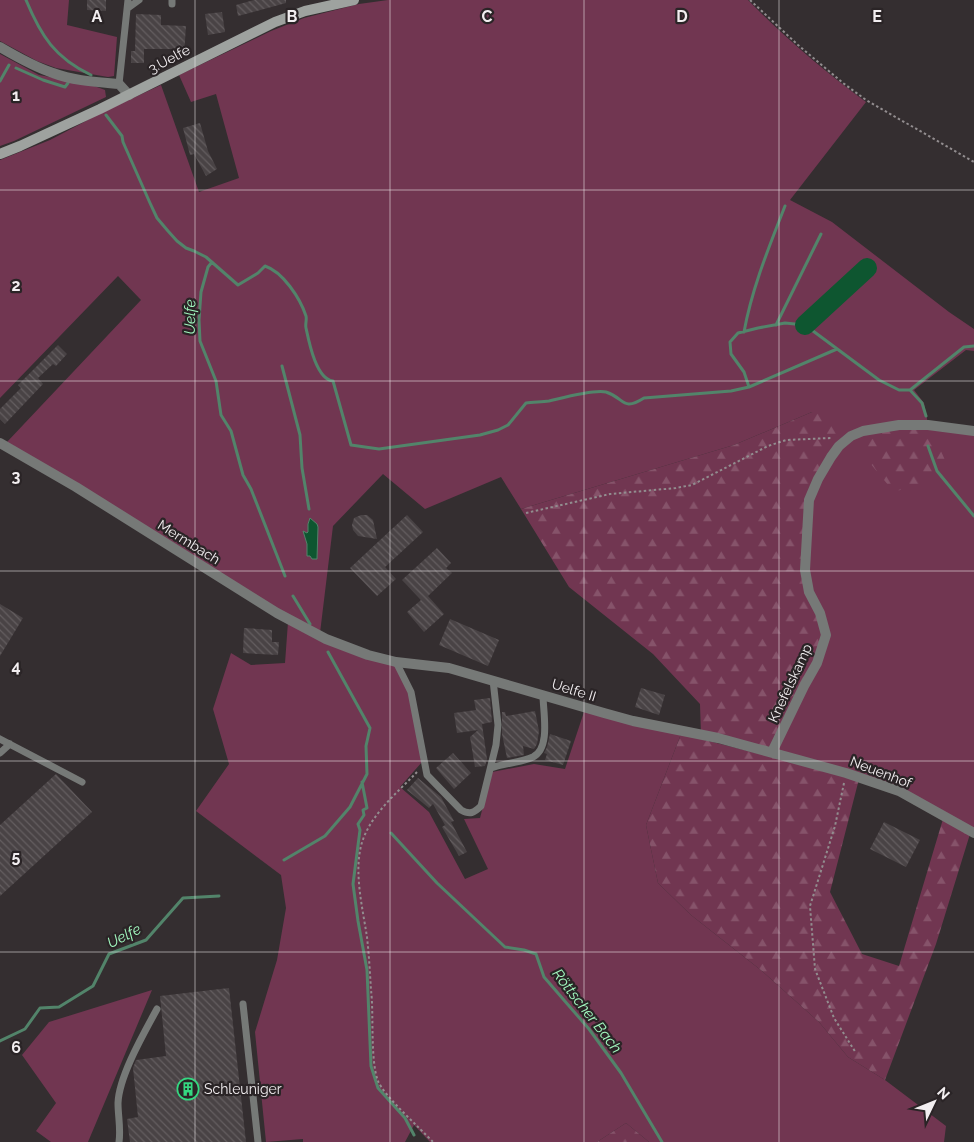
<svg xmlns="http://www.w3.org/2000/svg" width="974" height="1142" viewBox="0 0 974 1142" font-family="Raleway,sans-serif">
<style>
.green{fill:#713651}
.forest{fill:url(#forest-firs)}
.water{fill:#0e5630;stroke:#52846a}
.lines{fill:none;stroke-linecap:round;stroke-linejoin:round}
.stream{stroke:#52846a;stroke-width:3}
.river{stroke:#0e5630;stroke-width:20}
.building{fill:url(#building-back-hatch)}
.path{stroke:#928d8f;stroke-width:2;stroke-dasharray:2.5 2.5;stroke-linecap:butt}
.lane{stroke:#767977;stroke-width:7}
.street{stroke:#767977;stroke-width:10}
.secondary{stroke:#9ea29f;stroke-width:10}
.grid{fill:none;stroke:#f2eef0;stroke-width:1;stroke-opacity:0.55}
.labels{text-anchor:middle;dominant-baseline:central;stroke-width:4.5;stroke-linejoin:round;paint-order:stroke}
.street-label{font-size:14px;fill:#f2eef0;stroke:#2a2426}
.poi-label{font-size:14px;fill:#f2eef0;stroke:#2a2426;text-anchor:start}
.water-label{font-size:15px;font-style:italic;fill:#a3fbc1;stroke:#2a2426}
.grid-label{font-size:16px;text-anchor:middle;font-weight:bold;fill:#f2eef0;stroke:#2a2426;stroke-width:4.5;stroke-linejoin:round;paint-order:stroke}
</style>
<defs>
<pattern id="forest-firs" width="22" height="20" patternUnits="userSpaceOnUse" patternTransform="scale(1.25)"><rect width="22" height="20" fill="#713651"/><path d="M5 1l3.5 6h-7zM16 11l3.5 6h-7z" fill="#86536a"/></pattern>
<pattern id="building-back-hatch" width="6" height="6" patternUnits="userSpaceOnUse" patternTransform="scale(1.25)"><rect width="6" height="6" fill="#494345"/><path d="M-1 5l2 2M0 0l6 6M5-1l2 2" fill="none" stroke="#645e60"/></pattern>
</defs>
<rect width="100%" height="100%" fill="#342e30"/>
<path class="green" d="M0,0H69L67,25L117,37L114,76L108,77L56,68L37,61L0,41Z
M388,0H748C784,37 824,71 866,102L790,200L832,222L949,312L974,329V351L966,350L914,390L924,403L928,424L842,441L812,412L734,445L521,509L501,477L425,509L383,474L333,526L320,633L248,592L7,442L141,300L118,276L0,398V160L50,140L103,112L161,85L199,192L239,178L216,94L191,102L179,75L271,31L304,18L359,4Z
M0,54L39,75L89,84L105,90L106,97L14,141L0,146Z
M931,428L974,434V829L947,813L776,751L808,583L811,500L819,480L850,439Z
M288,622L394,663L409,693L422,762L400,787L429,812L465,879L488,869L464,819L480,818L492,772L534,764L565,769L585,709L681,734L646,825L658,883L691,915L762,971L819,1022L848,1057L885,1080L946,1126L944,1142H649L626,1123L597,1142H430L414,1125L405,1142H303V1139L266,1142L255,1032L277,960L286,908L281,875L196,811L229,764L213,709L231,653L251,665L285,663Z
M152,990L88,1142H51L36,1131L56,1103L22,1055L49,1022Z"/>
<path class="forest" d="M812,412L830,414L842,441L817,477L805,556L819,614L823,643L770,750L701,734L700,704L653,654L569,587L521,509L734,445Z
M899,426L931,428L951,474L894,492L850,439Z
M681,734L859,779L830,892L862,954L899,966L943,819L970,834L936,944L885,1080L848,1057L819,1022L762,971L691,915L658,883L646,825Z
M626,1123L649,1142H597Z"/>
<path class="water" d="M310,518L317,524L318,527L317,559H312L310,556H307V544L303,531L307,533L308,532V524Z"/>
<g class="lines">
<path class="stream" d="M26,0C41,36 55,58 91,75
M16,68L43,80L65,87L68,83
M0,81L9,65
M106,115L122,136L123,142L150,203L157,218L168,231L177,241L186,248L194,251L206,257L238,285L258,273L265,266C283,272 300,298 306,316C307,320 305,324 306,328C309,342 316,379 333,381L351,445L379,449L480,435L498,430L508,425L526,403C533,402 541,402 549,401C562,398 594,389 606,392C625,398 622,412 644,398L731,391L749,387L744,372L731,354L730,342L738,333L758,328L785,323L805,325L879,380L899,390H910
M212,262L208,267L201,292L199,320L200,341L216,381L221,415L231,431L243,475L251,489L285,576
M776,325L821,234
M744,332C752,288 769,247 785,206
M282,366L300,435L302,468L309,509
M749,387L837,349
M910,390L964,347L974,346
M910,390L922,403L926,416
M928,446L937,471L974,516
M293,596L310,624
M362,782L367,808L363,810L364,815L358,824L360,830L353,884L358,921L367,970L371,1066L378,1088L405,1118L414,1135
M391,833L437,883L505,947L524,950L536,954L544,977L589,1029L621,1073L662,1142
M284,860L325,836L350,807L367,774L366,746L370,728L328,652
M0,1041L25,1029L40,1008L59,1007L93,986L109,954L146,940L183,898L219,896"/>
<path class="river" d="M805,325L867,268"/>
</g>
<path class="building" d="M87,0H106V11L87,10Z
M254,0H286V3L238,16L236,5Z
M222,12L225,32L208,35L205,14Z
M136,14L161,15V25L186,26L184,55L172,54V49H144V63H131V51H135Z
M200,123L208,151L217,169L206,176L194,154L190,155L183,128Z
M58,345L67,354L56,366L53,364L38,378L43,384L5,424L0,419V409L21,388L18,385Z
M361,515H367L373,520L377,539L358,536L353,530L352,525L354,518Z
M407,515L423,532L385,567L396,579L377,596L350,568Z
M437,548L451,563L446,568L452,573L428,596L444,614L424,632L407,612L421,600L402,580Z
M0,604L23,618L0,656Z
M450,619L499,640L488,666L439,645Z
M244,628L272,630V642H279L278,655L243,653Z
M641,688L665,695L659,715L635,707Z
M490,698L492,722L482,724L487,759L485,766L475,767L470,737L478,730L457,733L454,713L476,710L474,700Z
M535,711L539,731L537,744L534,749L523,746L524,755L507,758L502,734V712H505L506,716Z
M550,734L571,741L563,765L545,760L547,754L544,753L547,747Z
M453,753L471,773L454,789L436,768Z
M56,774L92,812L0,896V825Z
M418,778L441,797L454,821L451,822L467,852L459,856L442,827L445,825L433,804L429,808L407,790Z
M884,822L920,840L906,867L870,849Z
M229,988L246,1142H130L127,1119L138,1117L133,1068L136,1060L166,1056L160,996Z"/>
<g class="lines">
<path class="path" d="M750,0L798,45L843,83L866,100L974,162
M526,513L610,494L676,488L692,485L768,446L786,440L831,438
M417,772C396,794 365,819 360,851C355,877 363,911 367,937C369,955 370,973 371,990C374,1014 370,1060 378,1081C384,1096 420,1128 433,1142
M844,783L835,826L810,906L815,969L834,1018L856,1053"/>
<path class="lane" d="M172,4V0
M128,8L139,0
M119,84L128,0
M396,662L411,692L427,775L461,810C470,815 474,813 481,806L496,745L498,725L493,680
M0,739L82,782
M0,753L10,744
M491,768C504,763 520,763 533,757C551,748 543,712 543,695
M243,1004L258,1142
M119,1142C121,1129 118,1116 118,1103C119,1076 144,1033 157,1009"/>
<path class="street" d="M0,47C17,57 35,67 53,73C74,81 97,82 119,84L129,95
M0,443L76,487L277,613L326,639L368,655L396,662L449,668L604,713L633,721L718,738L846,773L899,791L974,833
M772,752L804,686L817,663L826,635L820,613L809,592L805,570L809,500L818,479L831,457L839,446L851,436L863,431L899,425H928L974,431"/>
<path class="secondary" d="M0,154L20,146L100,109L275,22L305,11L354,0"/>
</g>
<path class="grid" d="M195,0V1142M390,0V1142M584,0V1142M779,0V1142M0,190H974M0,381H974M0,571H974M0,761H974M0,952H974"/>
<defs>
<g id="building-ring" transform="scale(1.125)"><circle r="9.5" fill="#2a2426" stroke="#34d881" stroke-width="1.5"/><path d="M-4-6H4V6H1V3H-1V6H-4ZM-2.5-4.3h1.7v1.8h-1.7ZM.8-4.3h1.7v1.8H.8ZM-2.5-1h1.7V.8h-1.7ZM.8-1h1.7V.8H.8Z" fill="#34d881"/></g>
</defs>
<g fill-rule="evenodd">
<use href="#building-ring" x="188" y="1089"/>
</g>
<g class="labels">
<g class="street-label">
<text transform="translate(169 59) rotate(-28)">3.Uelfe</text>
<text transform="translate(189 542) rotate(32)">Mermbach</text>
<text transform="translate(790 683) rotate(-65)">Knefelskamp</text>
<text transform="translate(574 690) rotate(17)">Uelfe II</text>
<text transform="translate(881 772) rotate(21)">Neuenhof</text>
</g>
<g class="poi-label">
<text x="204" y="1089">Schleuniger</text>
</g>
<g class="water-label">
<text transform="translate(190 317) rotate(-89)">Uelfe</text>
<text transform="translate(124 936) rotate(-27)">Uelfe</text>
<text transform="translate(587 1011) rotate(52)">Röttscher Bach</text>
</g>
</g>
<g class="grid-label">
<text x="97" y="22">A</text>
<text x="292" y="22">B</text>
<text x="487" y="22">C</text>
<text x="682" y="22">D</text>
<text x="877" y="22">E</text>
<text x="16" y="101">1</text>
<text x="16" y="291">2</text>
<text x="16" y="482">3</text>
<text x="16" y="672">4</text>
<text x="16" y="862">5</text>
<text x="16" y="1053">6</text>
</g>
<g transform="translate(934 1102) rotate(47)" stroke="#2a2426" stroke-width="4" paint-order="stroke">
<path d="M0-4L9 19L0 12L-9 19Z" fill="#f2eef0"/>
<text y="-8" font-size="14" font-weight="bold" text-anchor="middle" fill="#f2eef0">N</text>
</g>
</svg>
